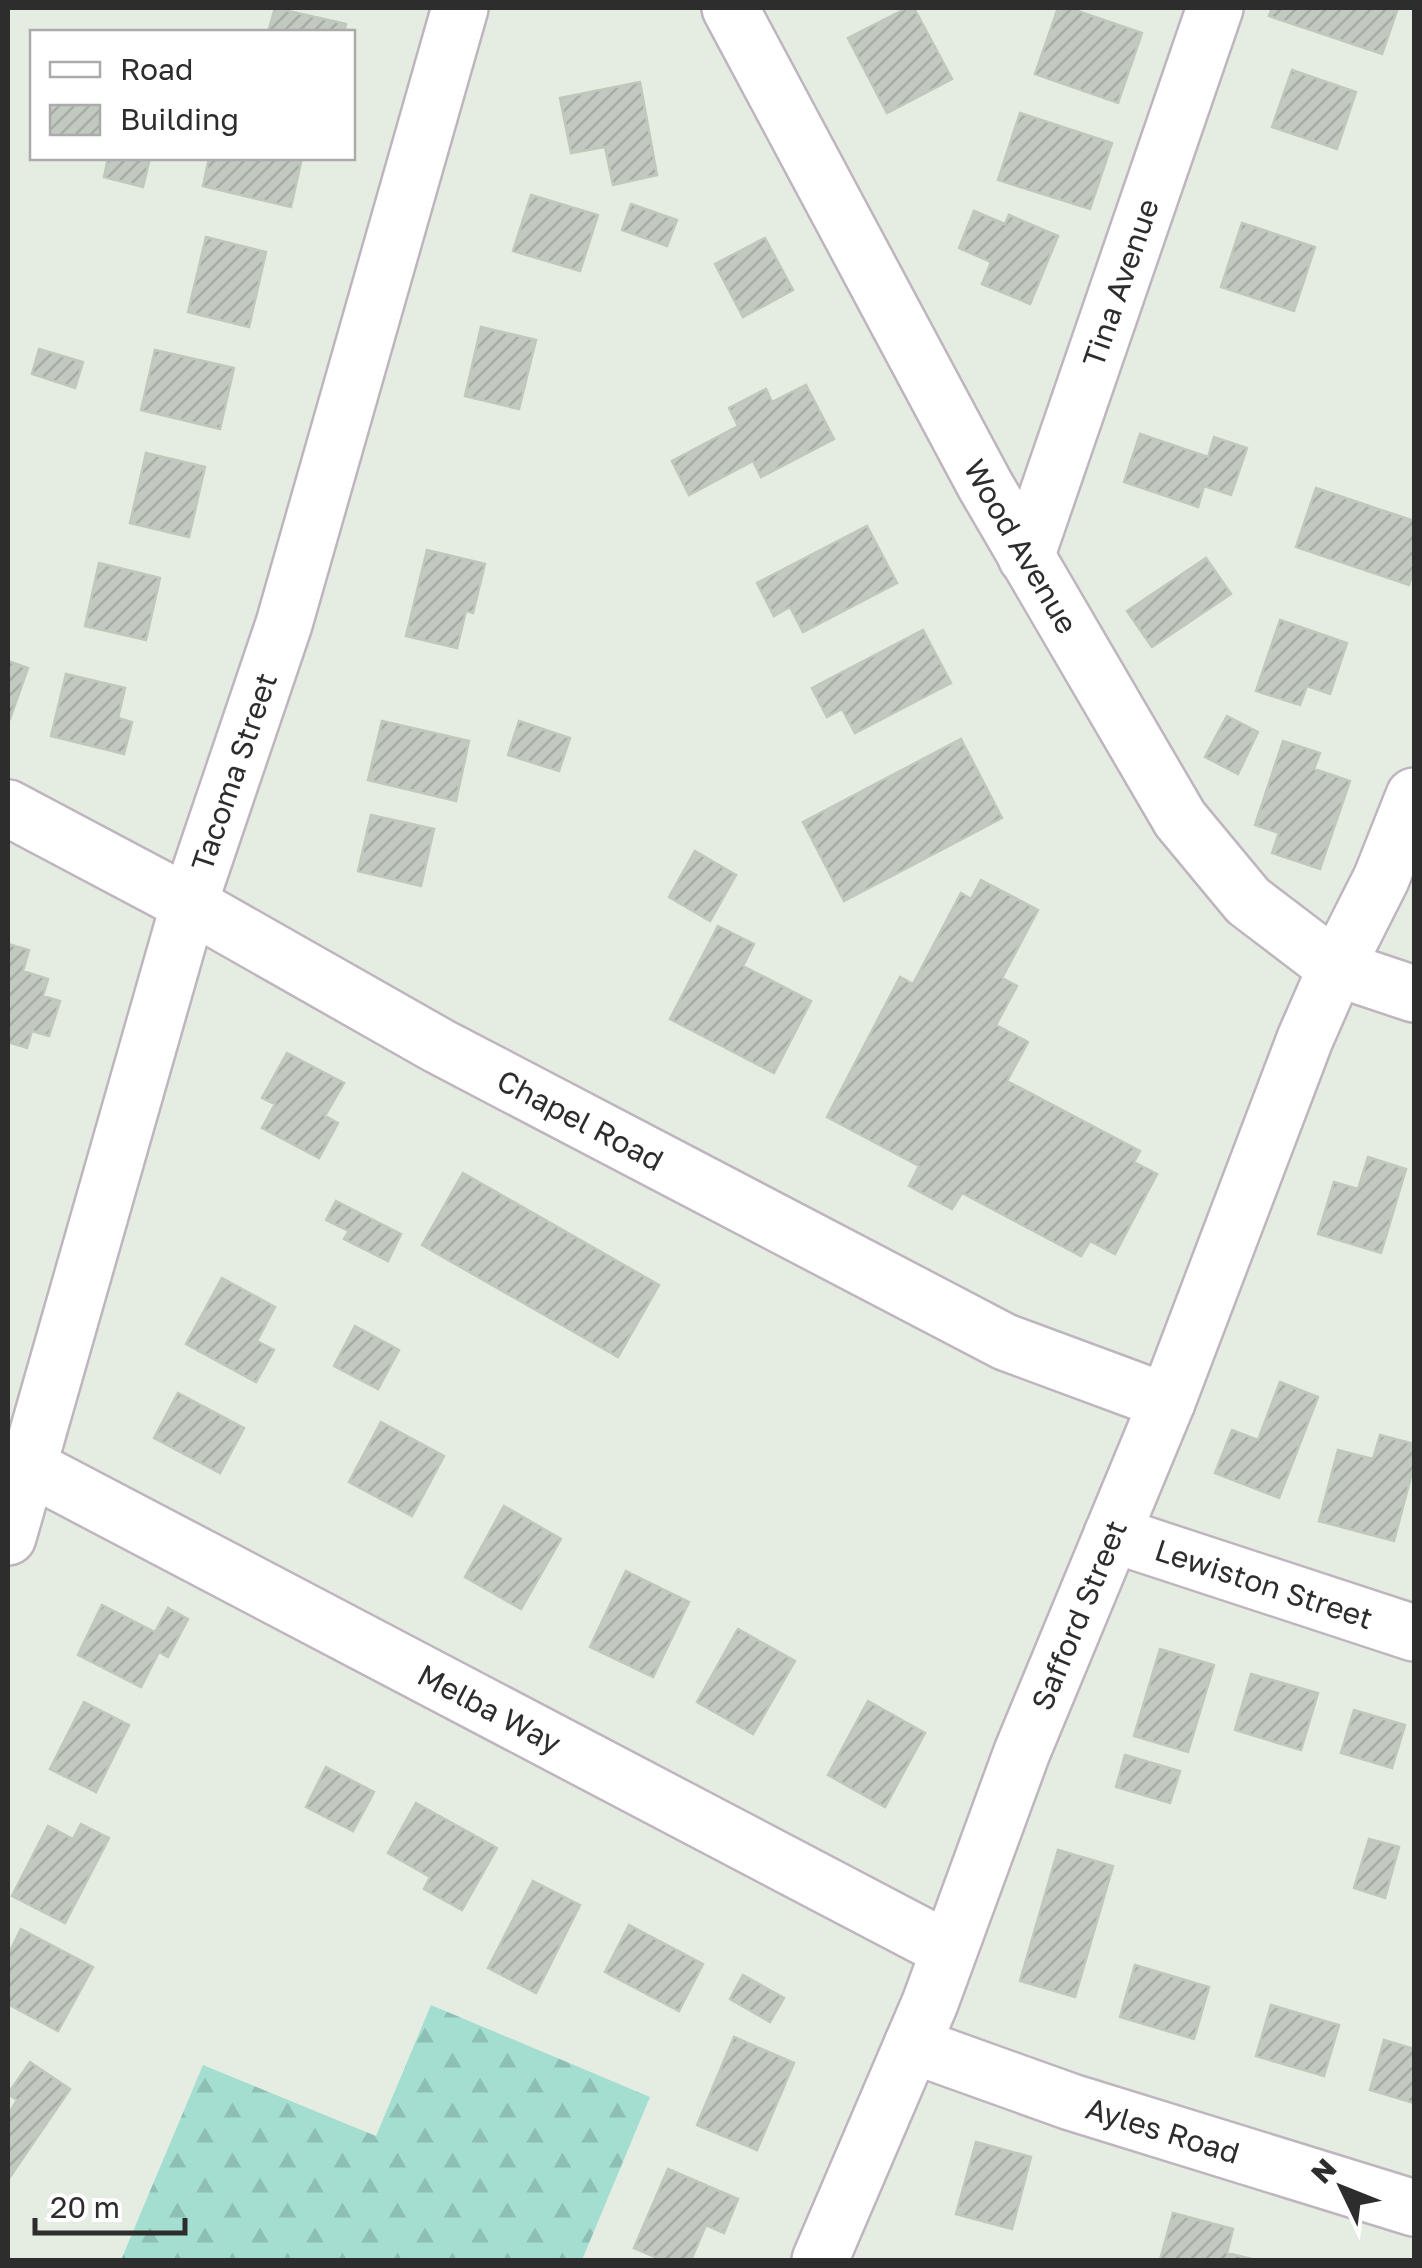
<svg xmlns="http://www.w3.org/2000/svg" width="1422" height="2268" viewBox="0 0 1422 2268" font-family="'Golos Text',sans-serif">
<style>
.forest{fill:url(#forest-firs)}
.building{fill:url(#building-hatch);stroke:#bec9bb;stroke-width:2.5}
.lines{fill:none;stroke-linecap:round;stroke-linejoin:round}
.street-casing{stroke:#bfb5bf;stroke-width:60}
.secondary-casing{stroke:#bfb5bf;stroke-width:60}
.street{stroke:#fff;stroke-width:55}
.secondary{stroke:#fff;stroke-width:55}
.labels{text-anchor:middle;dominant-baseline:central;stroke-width:10;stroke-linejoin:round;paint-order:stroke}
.street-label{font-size:30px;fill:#2d2d2d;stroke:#fff}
</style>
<defs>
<pattern id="forest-firs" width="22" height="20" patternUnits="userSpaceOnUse" patternTransform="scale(2.5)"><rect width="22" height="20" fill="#a4ded1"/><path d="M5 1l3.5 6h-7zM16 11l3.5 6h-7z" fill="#8ebfb4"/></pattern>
<pattern id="building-hatch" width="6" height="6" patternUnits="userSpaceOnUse" patternTransform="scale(2.5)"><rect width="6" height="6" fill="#c2c9c0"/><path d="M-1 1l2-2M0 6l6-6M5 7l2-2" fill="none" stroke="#a7ada5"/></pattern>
</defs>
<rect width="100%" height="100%" fill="#e5ede2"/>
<path class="forest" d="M431,2005L650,2097L582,2260H121L203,2065L376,2136Z"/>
<path class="building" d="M275,8L346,24L344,32H268Z
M907,8H914L952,79L887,113L848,38Z
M1058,8H1069L1142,33L1118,103L1035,74Z
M1272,8H1398L1382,54L1269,16Z
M1292,70L1356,92L1337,149L1272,127Z
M640,82L657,175L613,185L605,147L571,153L560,98Z
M1020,113L1112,143L1090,209L998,180Z
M108,158H150L143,187L104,177Z
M209,158H302L291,207L203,186Z
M531,195L598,215L580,271L513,251Z
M631,204L677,220L667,246L622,230Z
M974,211L1005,224L1009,215L1058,236L1030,304L982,284L991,262L959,248Z
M1242,223L1315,247L1294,311L1221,287Z
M206,237L266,252L249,327L188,312Z
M765,238L793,290L743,317L715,264Z
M481,327L536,340L519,409L465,396Z
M39,349L83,362L75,388L32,374Z
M155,350L234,368L220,429L141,410Z
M806,385L834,439L761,477L753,461L689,495L672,461L738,426L729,408L766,389L772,402Z
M1140,434L1208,457L1214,437L1247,448L1231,495L1204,486L1198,507L1124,482Z
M146,453L205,467L189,537L130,523Z
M1316,488L1414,521V569L1409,585L1296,547Z
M867,526L897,583L803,632L790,607L774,616L757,583Z
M427,550L485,564L473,613L466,611L457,648L406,636Z
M1206,558L1231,594L1152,647L1127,611Z
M99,563L160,578L146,640L85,626Z
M1280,620L1347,643L1330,694L1307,686L1300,705L1256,691Z
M923,630L951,683L855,733L842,709L827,717L812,688Z
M8,661L28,668L10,719L8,718Z
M66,674L125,688L118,718L132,722L124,754L51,736Z
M1227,716L1258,732L1238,774L1205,757Z
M382,721L469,741L456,801L368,780Z
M519,721L570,738L559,771L508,755Z
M961,739L1002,818L844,901L803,822Z
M1283,741L1320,753L1314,769L1350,781L1320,869L1272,853L1279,833L1255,825Z
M371,815L434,829L421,886L358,871Z
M695,851L736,875L710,921L669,897Z
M981,880L1038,910L1002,978L1017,986L996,1025L1028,1042L1007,1081L1140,1151L1134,1162L1157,1174L1115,1254L1090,1241L1081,1256L962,1193L952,1209L909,1186L919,1166L827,1117L900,977L913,984L961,893L971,899Z
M718,926L754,944L743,966L811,1001L774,1073L670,1019Z
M8,944L29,950L23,971L48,979L43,996L60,1001L49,1036L32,1031L27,1048L8,1042Z
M287,1053L344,1083L325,1116L338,1123L319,1158L262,1128L275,1104L262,1098Z
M1368,1157L1406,1169L1381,1253L1318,1234L1334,1182L1358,1189Z
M463,1173L659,1285L618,1357L422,1245Z
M336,1201L401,1234L388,1261L344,1239L349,1231L326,1220Z
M222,1278L275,1307L257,1341L274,1350L256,1382L186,1344Z
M355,1326L399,1350L378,1389L334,1366Z
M1280,1382L1318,1397L1279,1498L1215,1473L1232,1430L1258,1440Z
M178,1393L244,1428L220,1473L154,1438Z
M381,1422L444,1456L412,1516L349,1482Z
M1380,1435L1414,1444V1465L1394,1541L1319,1521L1338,1450L1373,1459Z
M504,1506L561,1539L521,1609L465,1577Z
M626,1571L689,1602L653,1677L590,1647Z
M102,1605L155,1632L168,1608L188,1619L168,1657L159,1652L141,1687L78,1655Z
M738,1629L795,1661L753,1734L697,1702Z
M1160,1649L1214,1665L1188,1752L1134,1736Z
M1251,1674L1318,1693L1301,1750L1235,1730Z
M868,1701L925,1733L885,1807L828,1775Z
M84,1702L129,1725L96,1792L50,1769Z
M1354,1710L1405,1725L1392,1768L1341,1753Z
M1125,1755L1180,1771L1170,1803L1116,1787Z
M326,1767L374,1792L353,1831L306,1807Z
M416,1803L497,1848L462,1910L424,1889L430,1877L388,1853Z
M81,1824L109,1838L65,1923L12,1896L48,1826L73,1839Z
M1369,1839L1399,1847L1385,1898L1354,1888Z
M1058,1850L1113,1866L1075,1997L1020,1981Z
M533,1881L580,1905L536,1993L488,1968Z
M629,1925L703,1964L679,2011L605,1972Z
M21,1929L93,1967L58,2031L8,2004V1955Z
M1135,1965L1209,1987L1194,2039L1120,2017Z
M743,1975L784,1998L770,2022L730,1999Z
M1271,2005L1339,2025L1324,2076L1256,2056Z
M734,2037L794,2063L757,2150L697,2125Z
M1384,2040L1414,2049V2103L1370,2090Z
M30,2062L70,2089L8,2180V2115L17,2100L8,2094Z
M976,2142L1031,2157L1012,2229L956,2214Z
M668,2169L738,2199L724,2233L706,2225L691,2260H662L634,2248Z
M1173,2213L1233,2229L1227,2253L1256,2260H1160Z"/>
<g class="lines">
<g class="street-casing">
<g id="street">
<path id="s1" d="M1026,557L1215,8"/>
<path id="s2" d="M8,808L189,904L439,1046L1005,1342L1167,1402"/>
<path id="s3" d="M29,1467L949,1950"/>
<path id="s4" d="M1112,1534L1414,1633"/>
<path id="s5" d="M8,1537L189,904L284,624L460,8"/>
<path id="s6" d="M912,2045L1071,2102L1414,2208"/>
<path id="s7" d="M820,2260L930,2003L1022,1752L1167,1402L1305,1039L1336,968L1381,879L1414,796"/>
</g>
</g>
<g class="secondary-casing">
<g id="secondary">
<path id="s8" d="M730,8L985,485L1180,819L1248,901L1336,968L1414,994"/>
</g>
</g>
<use href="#street" class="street"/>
<use href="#secondary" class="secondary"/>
</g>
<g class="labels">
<g class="street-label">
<text stroke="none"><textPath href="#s1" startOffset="290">Tina Avenue</textPath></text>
<text stroke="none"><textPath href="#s8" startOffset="612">Wood Avenue</textPath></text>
<text stroke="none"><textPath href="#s5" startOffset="798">Tacoma Street</textPath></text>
<text stroke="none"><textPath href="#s2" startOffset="652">Chapel Road</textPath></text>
<text stroke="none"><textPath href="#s4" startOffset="160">Lewiston Street</textPath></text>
<text stroke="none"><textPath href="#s7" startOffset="695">Safford Street</textPath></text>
<text stroke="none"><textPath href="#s3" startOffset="520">Melba Way</textPath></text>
<text stroke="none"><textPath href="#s6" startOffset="265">Ayles Road</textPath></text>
</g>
</g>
<rect width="1422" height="2268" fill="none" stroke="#2d2d2d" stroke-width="20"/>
<rect x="30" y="30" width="325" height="130" fill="#ffffff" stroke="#ababab" stroke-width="2.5"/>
<rect x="50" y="62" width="50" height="15" fill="#ffffff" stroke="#ababab" stroke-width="2.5"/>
<text x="120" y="80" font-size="30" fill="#2d2d2d">Road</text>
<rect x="50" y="105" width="50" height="30" fill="url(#building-hatch)" stroke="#ababab" stroke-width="2.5"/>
<text x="120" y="130" font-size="30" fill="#2d2d2d">Building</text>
<g transform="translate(1342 2188) rotate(313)" stroke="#ffffff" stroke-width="8" paint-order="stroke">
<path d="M0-8L18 38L0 25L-18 38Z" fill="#2d2d2d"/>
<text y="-15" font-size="28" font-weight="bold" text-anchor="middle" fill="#2d2d2d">N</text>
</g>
<path d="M35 2218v15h150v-15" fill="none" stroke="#2d2d2d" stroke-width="5"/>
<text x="50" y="2218" font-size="30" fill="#2d2d2d" stroke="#ffffff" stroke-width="8" paint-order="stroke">20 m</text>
</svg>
